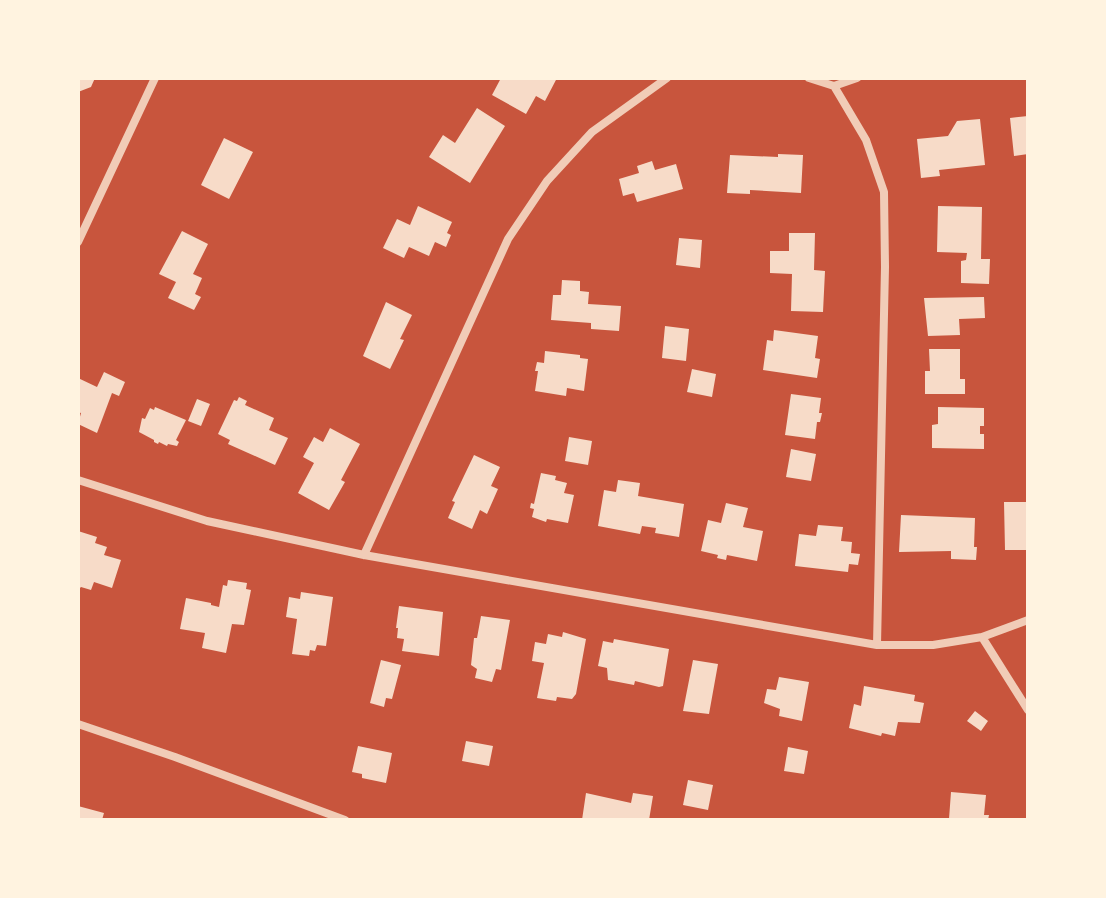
<svg xmlns="http://www.w3.org/2000/svg" width="1106" height="898" viewBox="0 0 1106 898" font-family="'PT Sans',sans-serif">
<style>
.building{fill:#f7dbc8}
.lines{fill:none;stroke-linecap:round;stroke-linejoin:round}
.minor{stroke:#f1ccb7;stroke-width:8}
</style>
<rect width="100%" height="100%" fill="#c8553d"/>
<path class="building" d="M78,78H95L91,87L78,92Z
M501,78H557L545,101L536,96L526,114L492,95Z
M477,108L505,126L470,183L429,157L443,135L455,143Z
M1028,116V154L1014,156L1010,118Z
M980,119L985,165L939,170L940,176L921,178L917,139L948,136L957,121Z
M224,138L253,152L229,199L201,185Z
M778,154L803,155L801,193L750,190V194L727,193L730,155L778,157Z
M652,161L655,170L676,164L683,189L637,202L634,193L623,196L619,179L639,173L637,166Z
M418,206L452,222L447,233L451,235L446,247L435,242L429,256L409,247L404,258L383,248L397,219L410,225Z
M938,206L982,207L981,259H990L989,284L961,283V261L966,260L967,253L937,252Z
M182,231L208,244L193,274L202,278L195,294L201,297L194,310L168,298L176,282L159,274Z
M789,233H815L814,270L825,271L823,312L791,311L792,274L770,273V251H789Z
M679,238L702,240L700,268L676,265Z
M562,280L580,281V291L589,292L588,304L621,306L619,331L591,329V323L551,320L553,295H561Z
M984,297L985,318L959,319L960,335L928,336L924,298Z
M386,302L412,315L400,339L404,340L390,369L363,356Z
M665,326L689,329L686,361L662,358Z
M774,330L818,336L815,358L820,359L817,378L763,370L767,340L773,341Z
M929,349H960V379H965V394H925V371H930Z
M545,351L580,355V358L588,359L584,391L567,388L566,396L535,391L538,371H535L537,362L544,363Z
M692,369L716,374L712,397L687,392Z
M104,372L125,382L119,396L112,393L97,433L78,424L81,413L78,412V378L97,387Z
M791,394L821,398L819,413H822L820,422H817L815,439L785,435Z
M239,397L247,401L245,405L274,418L269,430L288,438L275,465L228,444L230,440L218,434L234,400L237,401Z
M197,399L210,404L201,426L188,421Z
M155,407L186,420L176,440L179,442L177,446L168,444L167,446L159,442L158,444L154,442V440L139,432L142,418L145,419L150,408L154,410Z
M938,407L984,408V426H980V434H984V449L932,448V425L938,424Z
M330,428L360,444L341,480L345,482L329,510L298,493L314,463L303,457L314,437L323,442Z
M569,437L592,441L588,465L565,461Z
M791,449L816,454L811,481L786,477Z
M474,455L500,467L491,486L498,489L487,514L480,510L472,529L448,518L455,502L452,501Z
M541,473L556,476L555,480L567,483L564,493L574,495L568,523L547,519L546,522L532,517L534,509L530,508L531,503L534,504Z
M618,480L640,483L638,496L684,504L679,537L655,533L656,528L642,526L640,534L598,526L604,490L616,492Z
M1004,502H1028V550H1005Z
M726,503L748,508L743,527L763,531L757,561L727,555L726,560L717,558L718,555L701,551L708,520L721,523Z
M901,515L975,518L974,547H977L976,560L951,559V551L899,552Z
M818,525L843,527L841,541L852,542L851,553L860,554L858,565L849,564L848,572L795,566L799,534L816,536Z
M78,531L97,537L95,543L107,547L104,555L121,560L112,588L94,582L91,590L81,587L78,590Z
M228,580L247,583L246,589L251,590L244,625L232,624L226,653L202,648L205,633L180,629L186,598L211,603V605L219,607L223,585L227,586Z
M301,592L333,597L326,646L317,645L315,651L310,650L309,656L292,654L297,619L286,617L289,597L300,599Z
M399,606L443,612L439,656L402,651L404,639L397,638L398,628H396Z
M481,616L510,620L501,670L496,669L492,682L475,678L477,669L471,665L474,638H477Z
M563,632L586,639L576,694L572,699L557,697L556,701L537,698L544,663L532,661L535,642L546,644L548,634L562,637Z
M614,639L669,649L663,686L659,687L635,681L634,685L608,680L607,668L598,666L603,641L613,643Z
M381,660L401,665L392,699L386,698L384,707L370,703Z
M693,660L718,664L709,714L683,711Z
M779,677L809,682L802,721L779,716L780,709L764,703L767,689L776,690Z
M864,686L915,695L914,701L924,703L920,723L898,722L895,736L882,733L881,736L849,728L854,704L861,706Z
M975,711L988,721L981,731L967,721Z
M466,741L493,746L489,766L462,761Z
M358,746L392,753L386,783L362,778V774L352,772Z
M788,747L808,751L804,774L784,771Z
M688,780L713,785L708,810L683,805Z
M951,792L986,795L984,815H989L988,820L949,819Z
M586,793L631,803L633,793L653,796L649,820H582Z
M78,806L104,813L102,820H78Z"/>
<g class="lines">
<path class="minor" d="M809,78L834,86L857,78
M834,86L866,140L884,192L885,267L877,645
M78,242L155,78
M78,480L207,521L364,555L877,645H933L982,637L1028,620
M364,555L508,239L547,181L592,132L667,78
M982,637L1028,710
M78,724L175,757L345,820"/>
</g>
<rect width="1106" height="898" fill="none" stroke="#fff3e0" stroke-width="160"/>
</svg>
